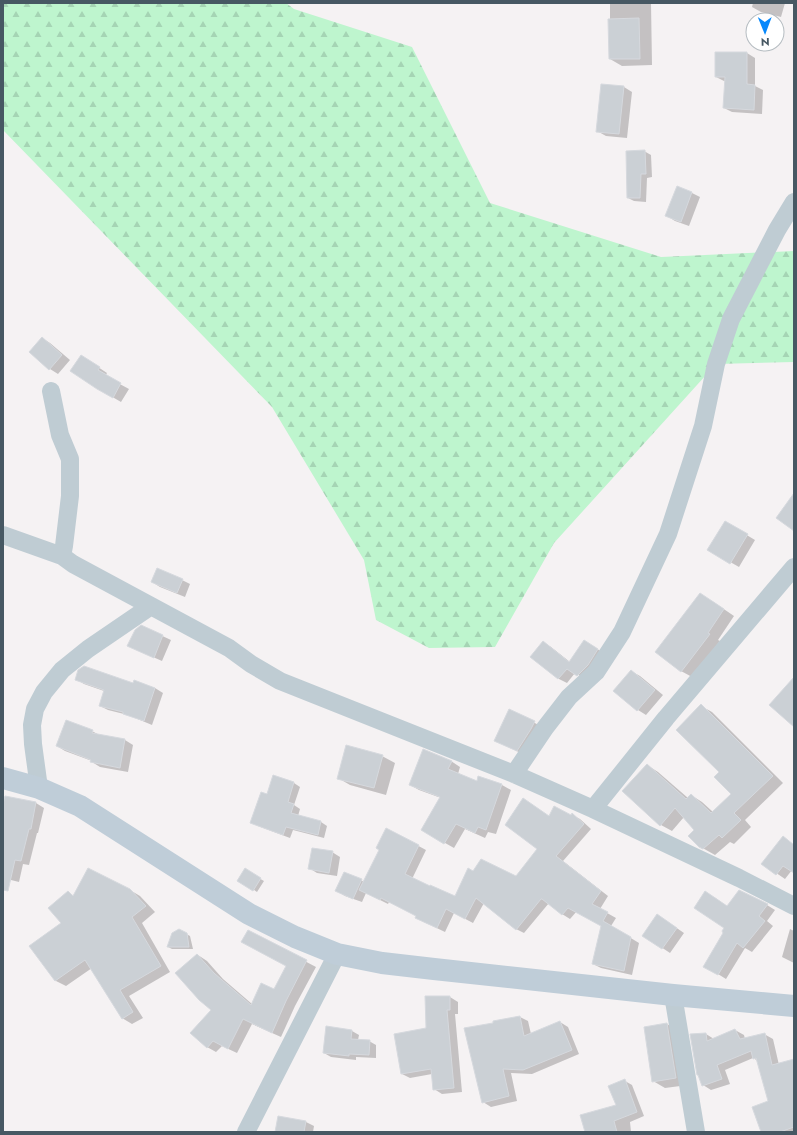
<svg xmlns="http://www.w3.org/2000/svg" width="797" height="1135" viewBox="0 0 797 1135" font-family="Jost,sans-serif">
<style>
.forest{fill:url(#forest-firs)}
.shadow{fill:#0003}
.building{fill:#cbd0d5;stroke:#d6d9de}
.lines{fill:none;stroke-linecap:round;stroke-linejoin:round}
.street{stroke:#bfccd3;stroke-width:18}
.secondary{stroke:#bfcdd8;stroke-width:22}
</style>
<defs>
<pattern id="forest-firs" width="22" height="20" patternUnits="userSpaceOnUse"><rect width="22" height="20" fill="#bef5ce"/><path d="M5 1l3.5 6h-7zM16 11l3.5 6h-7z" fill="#a5d4b4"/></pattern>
</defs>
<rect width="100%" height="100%" fill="#f5f2f3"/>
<path class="forest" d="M3,3H286L294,9L412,47L490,203L661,257L794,251V362L716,364L554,543L495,647L429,648L376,620L364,560L272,407L3,130Z"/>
<path class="shadow" d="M610,3H651L652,65L622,66L610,59Z
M753,3H785L781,17L761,12L752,7Z
M716,53H747L755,58V86L763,90L762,114L732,112L724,108L726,81H724L716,77Z
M624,87L632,92L627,138L606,136L597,131Z
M644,151L651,155L652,177L647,178L646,202L634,201L628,198Z
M677,187L692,193L700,197L689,226L675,221L667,216Z
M42,338L50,343L70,360L58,374L50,369Z
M89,361L107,373L105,376L129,389L121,402L97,388Z
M725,522L755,540L739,567L709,550Z
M182,580L190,584L185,597L160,587L152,582Z
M712,601L734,616L718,640L720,641L692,677L681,671Z
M141,626L171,640L162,661L137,650L129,646Z
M543,642L551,647L570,662L593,646L606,655L585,679L575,673L567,683L559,679L531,657Z
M631,671L640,676L663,695L646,715L638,710L615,691Z
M76,679L134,684L135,681L155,688L163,693L152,725L128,715L108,710L100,706L104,691L84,684Z
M701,706L712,712L783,783L745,820L751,827L734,844L730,842L715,855L699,846L696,830L684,817L672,831L661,825L647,765L658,772L688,798L691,795L702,802L713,812L732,794L720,772Z
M510,711L543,727L525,755L504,745Z
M92,731L101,736L125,740L133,745L128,772L100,767L92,762V761L65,751L57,746Z
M382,756L395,763L386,795L350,785L338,778Z
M451,761L460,767L458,774L477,783L502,785L511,790L496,834L488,832L485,838L465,829L454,848L422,830L441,798L419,790L410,785Z
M294,783L300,787L294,805L300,809L298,816L321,822L327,826L324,838L293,830L290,838L258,826L251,822Z
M6,797L36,803L44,808L38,833H37L29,865L23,864L19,882L3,878V799H5Z
M572,815L580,819L591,829L563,861L608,896L600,909L616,918L611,926L639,943L632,975L601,968L593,964L602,925L577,911L570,919L562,914L549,903L524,933L516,929L484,903L473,923L454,913L445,932L424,922L417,916L389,902L388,904L366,893L362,902L345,896L337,891L361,880L364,882L381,850L387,829L426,850L412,879L456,897L473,872L516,877L539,849L550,817L571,816Z
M783,838L794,845V872L792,870L785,879L763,864Z
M332,852L340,857L337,876L317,873L309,868Z
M245,870L264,881L257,892L239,880Z
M130,890L140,896L155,912L142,923L170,972L129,996L143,1018L132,1024L122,1018L92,968L66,986L56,981L30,946L62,923L68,892L74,896Z
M714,897L728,907L767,905L775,910L767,921L773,926L752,952L745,948L726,979L705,966L725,932L726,928Z
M665,920L684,933L670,953L643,935Z
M790,929L794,931V963L782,957Z
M179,930L190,936L193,949H172L168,947Z
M248,931L316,967L295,1006L281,1037L252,1024L237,1053L222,1046L216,1052L207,1047L212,1010L198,955L207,961L223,979L252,1004L274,990L287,966Z
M450,997L458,1002V1014H455L462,1092L442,1094L434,1089L432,1074L410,1078L402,1074L427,1029Z
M520,1017L528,1021L531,1034L560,1022L568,1027L579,1054L532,1074L511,1073L517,1101L491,1107L483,1102L494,1022Z
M667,1024L679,1031L688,1085L665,1088L653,1081Z
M327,1027L352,1031L359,1035L358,1040L369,1041L376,1045V1058L356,1057V1060L331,1057L324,1053Z
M735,1030L744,1035L745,1039L764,1034L773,1039L779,1065L794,1060V1132H762L769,1102L758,1061L753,1058L725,1070L730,1084L711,1090L703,1085L706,1034L714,1039Z
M625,1081L632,1085L644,1116L630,1122L631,1132H586L617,1105Z
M306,1122L314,1126L313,1132H276Z"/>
<path class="building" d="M639,18L640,59H609L608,19Z
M715,52H747V84L755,85L754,110L723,108L725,77H715Z
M601,84L624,86L619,134L596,132Z
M645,150L646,174H641L640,198H627L626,151Z
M677,186L692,192L681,222L665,216Z
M42,337L62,355L49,370L29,352Z
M81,355L100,367L98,370L121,383L113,398L97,389L70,371Z
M794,493V531L776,518Z
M725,521L748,534L730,564L707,550Z
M157,568L183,579L177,593L151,582Z
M700,593L724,609L708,633L710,634L681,672L655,652Z
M141,625L163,635L154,658L127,646L135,630Z
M584,640L598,649L588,665L577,676L567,669L558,679L530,657L543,641L569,662Z
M84,666L133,683L134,680L155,688L144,721L123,714V712L99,706L104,690L75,680L78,670Z
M631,670L655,690L637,711L613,691Z
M794,677V727L769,705Z
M701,704L773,776L734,813L741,820L722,838L719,835L703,849L699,847L688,836L694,830L675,808L660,826L622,791L647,764L686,799L691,794L711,813L731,794L714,777L719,772L676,730Z
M509,709L535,721L531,729L517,751L494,741Z
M66,720L93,730L92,733L125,739L120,768L90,762L91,760L56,746Z
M346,745L383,755L374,788L337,779Z
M423,749L452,761L448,769L477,781L478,776L502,784L486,830L478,827L475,833L456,824L444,844L421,830L440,797L409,785Z
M273,775L294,782L288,802L294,804L291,813L321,821L318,835L286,827L283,835L250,823L261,792L267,794Z
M5,796L36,802L31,829H29L21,861L15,860L8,891L3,890V804Z
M523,798L549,816L554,806L571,815L572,813L584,824L556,856L601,891L592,904L608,912L603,921L631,937L624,971L592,964L601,926L568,908L562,915L542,899H541L516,930L476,898L465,919L446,909L437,928L415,918L416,916L381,898L380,900L359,890L379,850L376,848L386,828L419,845L405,874L430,886V885L455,896L468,868L473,871L481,859L516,876L537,849L505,825Z
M783,836L794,845V873L783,866L776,875L761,864Z
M312,848L333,851L329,873L308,869Z
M88,868L130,889L146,906L132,917L161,966L120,990L133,1012L122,1019L85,960L55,981L29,946L61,923L48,908L68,891L73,896Z
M245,868L261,878L253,891L237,881Z
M344,872L362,879L353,899L335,891Z
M739,890L768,904L759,916L765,921L743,948L737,943L718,975L703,967L723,933L722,931L724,928L694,908L705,891L727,906Z
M657,914L677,928L662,949L642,936Z
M179,929L187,933L189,947H167L172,933Z
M248,930L307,960L286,1001L272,1033L243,1019L228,1049L213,1041L207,1048L190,1033L211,1010L199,1000L175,973L197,954L214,973L251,1005L261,983L274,989L286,966L241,942Z
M425,996H450V1010H447L454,1088L433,1090L431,1069L401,1074L394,1034L426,1028Z
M520,1016L524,1036L560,1021L572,1050L523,1070L503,1069L509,1096L482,1103L464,1028L493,1023V1021Z
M667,1023L676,1078L652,1082L644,1027Z
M326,1026L352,1030L351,1039L370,1040L369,1055L349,1054V1056L323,1053Z
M735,1029L740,1039L765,1033L772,1065L794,1059V1127L780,1132H761L752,1107L768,1101L756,1058L753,1059L751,1051L717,1065L722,1079L702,1086L698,1075H697L690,1034L706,1033L707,1041Z
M625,1079L637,1112L614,1121L617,1132H585L580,1115L616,1105L608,1086Z
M278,1116L306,1121L304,1132H275Z"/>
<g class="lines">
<path class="street" d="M51,391L60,435L70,459V496L64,546L62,556L73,564L229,648L251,664L280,681L514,774L593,809L739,878L794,906
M3,535L62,556
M514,774L545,728L569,697L596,672L622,632L668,534L703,426L716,364L731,319L777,230L794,202
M39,788L33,744L32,725L35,709L44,692L62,670L88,649L151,606
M593,809L666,718L794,567
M673,995L696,1132
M246,1132L337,954"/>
<path class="secondary" d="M3,778L39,788L80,806L249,914L295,937L337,954L382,963L434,969L673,995L794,1006"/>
</g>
<rect width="797" height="1135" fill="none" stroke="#475863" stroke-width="8"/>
<g transform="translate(765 32) rotate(179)"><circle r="19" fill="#ffffff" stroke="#b5bcc1"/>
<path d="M0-3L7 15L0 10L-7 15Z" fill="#0688fc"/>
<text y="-6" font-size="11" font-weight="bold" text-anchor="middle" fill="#475863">N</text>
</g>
</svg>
